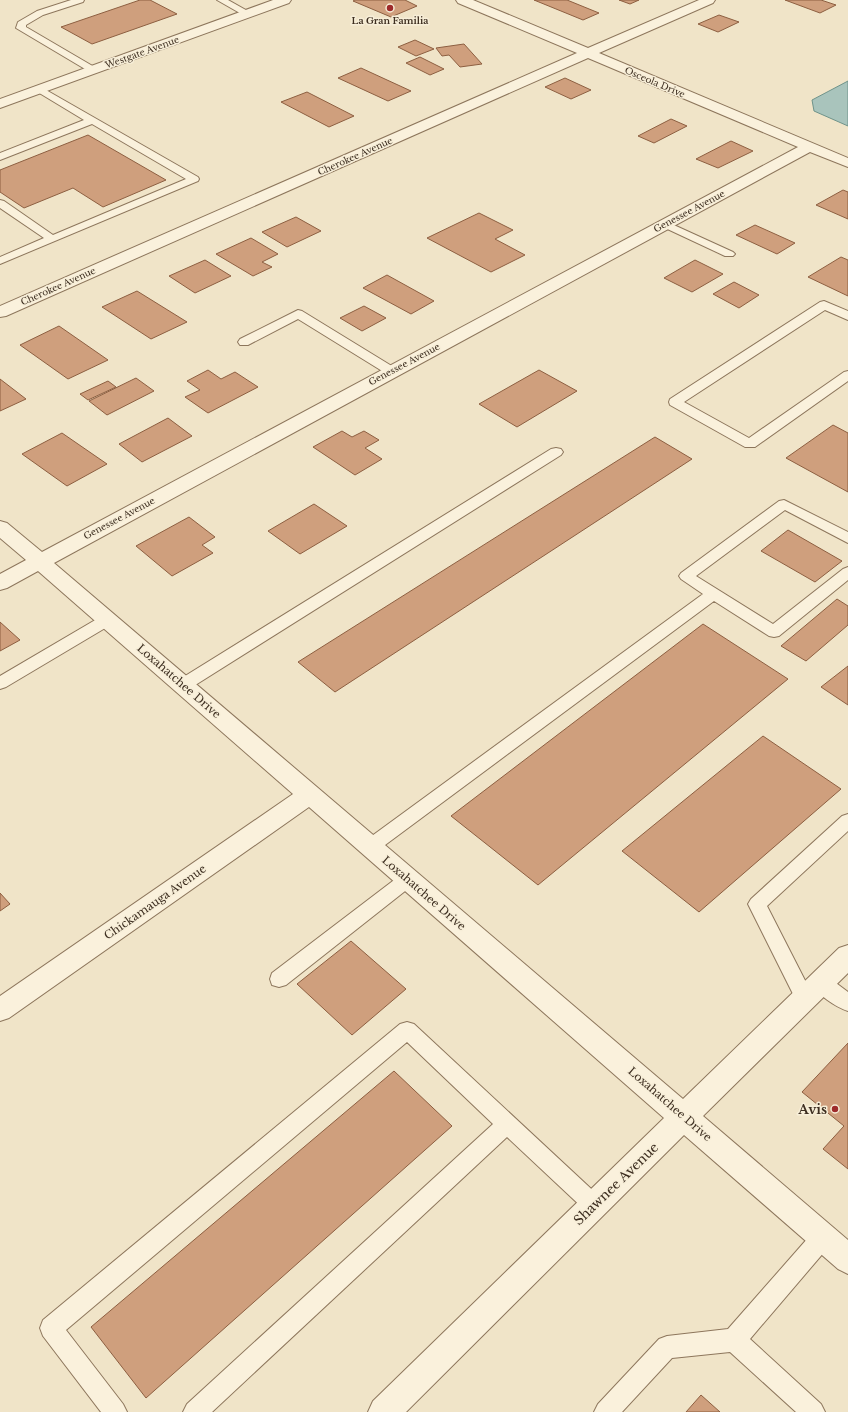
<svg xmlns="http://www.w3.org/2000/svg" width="848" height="1412" viewBox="0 0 848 1412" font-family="'Libre Baskerville',serif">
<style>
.water{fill:#a9c4bc;stroke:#6f938a}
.building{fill:#cf9f7d;stroke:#8d5f41}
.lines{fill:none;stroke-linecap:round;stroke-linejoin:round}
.service-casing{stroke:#8d765c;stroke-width:2}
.minor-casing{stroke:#8d765c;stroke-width:2}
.tertiary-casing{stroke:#8d765c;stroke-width:2}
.service{fill:#faf1dc;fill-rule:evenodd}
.minor{fill:#faf1dc;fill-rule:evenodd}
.tertiary{fill:#faf1dc;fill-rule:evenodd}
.poi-dot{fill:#9e2a2b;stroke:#f7eed8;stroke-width:1.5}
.labels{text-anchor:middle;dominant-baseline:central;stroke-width:3;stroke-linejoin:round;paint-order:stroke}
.far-poi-label{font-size:9px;font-weight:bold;fill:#3d2e20;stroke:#f7eed8}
.far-street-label{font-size:9px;fill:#3d2e20;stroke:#f7eed8}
.street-label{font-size:11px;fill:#3d2e20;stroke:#f7eed8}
.near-poi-label{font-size:13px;font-weight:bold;fill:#3d2e20;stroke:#f7eed8;text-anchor:end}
.near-street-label{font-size:13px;fill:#3d2e20;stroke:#f7eed8}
</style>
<rect width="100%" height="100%" fill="#f0e4c8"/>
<path class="water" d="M848,81V126L814,111L812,100Z"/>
<path class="building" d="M140,0H150L177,14L92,44L61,27Z
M355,0H405L417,6L391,17L353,1Z
M534,0H567L599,13L583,20Z
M619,0H639L630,4Z
M785,0H821L836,5L820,13Z
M719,15L739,22L718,32L698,24Z
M415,40L434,49L416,56L398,47Z
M464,44L482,64L460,67L449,55L442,56L436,48Z
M420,57L444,69L430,75L406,63Z
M361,68L411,91L388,101L338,78Z
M565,78L591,90L571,99L545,87Z
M307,92L354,116L329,127L281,102Z
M671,119L687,126L654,143L638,136Z
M88,135L166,180L103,207L73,188L24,208L0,192V170Z
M731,141L753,151L718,168L696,159Z
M843,190L848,192V219L816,205Z
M479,213L513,230L495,239L525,255L491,272L427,238Z
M296,217L321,231L287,247L262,232Z
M755,225L795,243L777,254L736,235Z
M251,238L278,254L262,262L272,267L253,276L216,254Z
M841,257L848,260V296L808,277Z
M205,260L231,276L195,293L169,276Z
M695,260L723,274L692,292L664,278Z
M387,275L434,301L411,314L363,288Z
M734,282L759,295L739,308L713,294Z
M137,291L187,322L151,339L102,307Z
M364,306L386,318L362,331L340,318Z
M59,326L108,360L68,379L20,345Z
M208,370L221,379L235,372L258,387L208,413L185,397L200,390L187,381Z
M539,370L577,391L517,427L479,404Z
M136,378L154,391L107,415L89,401Z
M0,379L26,399L0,411Z
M108,381L116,387L88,400L80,394Z
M168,418L192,436L142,462L119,444Z
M833,425L848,433V492L786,458Z
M342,431L352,437L364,431L379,440L365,448L382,459L355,475L313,447Z
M62,433L107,464L67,486L22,454Z
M655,437L692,459L335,692L298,662Z
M314,504L347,526L300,554L268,531Z
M189,517L215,537L202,545L213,553L172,576L136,546Z
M788,530L842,561L815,582L761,551Z
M837,599L848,606V625L806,661L781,646Z
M0,622L20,640L0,651Z
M703,624L788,679L538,885L451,816Z
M848,666V705L821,687Z
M763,736L841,789L699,912L622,851Z
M0,893L10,904L0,911Z
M351,941L406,989L352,1035L297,984Z
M848,1043V1169L823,1149L844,1126L802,1092Z
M394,1071L452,1126L146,1398L91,1327Z
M701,1395L720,1412H686Z"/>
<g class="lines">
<g class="service-casing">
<path id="service" d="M71,0H84L83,2L43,15L26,25V27L96,68L98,70L96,72H90L16,28L18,22L37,11Z
M217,0H228L253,14L248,17L245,16Z
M39,86L198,177L199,179L198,181L0,264V257L44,238L0,208V200L4,201L53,235L186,179L92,124L0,160V153L84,120L36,91L34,89L36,87Z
M665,221L733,252L735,254L733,256H725L661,226L659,224L661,222Z
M824,301L848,311V320L825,310L684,402L749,438L844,372L848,371V381L755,447H745L670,405L669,402L670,399L820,302Z
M298,310L302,311L395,368L397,371L395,374H387L298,319L248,345H240L238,342L240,339Z
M556,448L561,449L563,452L561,455L189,689L183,691L177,689L175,685L177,681L551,449Z
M784,500L848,532V543L785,510L696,576L773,624L843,569L848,567V580L779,636L774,637L769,636L714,601L377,851L371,853L365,851L362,846L365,841L703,594L681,579L679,576L681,573L779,501Z
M107,615L112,616L115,620L112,624L6,687L0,689V676L102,616Z
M848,814V831L767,906L814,998L812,1004L805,1006L798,1004L748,904L751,899L842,816Z
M408,872L414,874L417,879L414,884L286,985L279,987L272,985L270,979L272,973L402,874Z
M821,975L828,977L848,992V1011C836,1007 817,995 812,983L814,977Z
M407,1022L414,1024L601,1198L604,1205L601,1212L594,1215L587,1212L507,1137L212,1412H183L187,1404L493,1124L407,1042L66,1330L123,1404L127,1412H101L43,1336L40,1328L43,1320L400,1024Z
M823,1227L831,1230L834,1237L831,1244L750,1339L821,1404L825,1412H796L730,1352L672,1358L622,1412H594L598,1404L659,1339L667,1336L728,1329L815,1230Z"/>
</g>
<g class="minor-casing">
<path id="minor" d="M456,0H473L588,48L699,0H715L713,3L599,53L848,158V167L810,152L54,563L683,1099L839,948L848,945V973L703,1116L848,1240V1274L838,1269L684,1135L406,1412H368L373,1401L664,1118L309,807L9,1018L0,1021V996L293,794L38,571L7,588L0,590V574L26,560L0,538V521L7,523L42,552L798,147L588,58L6,316L0,317V306L577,53L458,3Z"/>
</g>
<g class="tertiary-casing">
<path id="tertiary" d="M273,0H291L289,3L0,108V99Z"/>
</g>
<use href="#service" class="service"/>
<use href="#minor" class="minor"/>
<use href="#tertiary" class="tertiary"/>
</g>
<g class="poi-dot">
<circle cx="390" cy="8" r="4"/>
<circle cx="835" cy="1109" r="4"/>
</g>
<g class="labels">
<g class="far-poi-label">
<text x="390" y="20">La Gran Familia</text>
</g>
<g class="far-street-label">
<text transform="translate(142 52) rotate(-20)">Westgate Avenue</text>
<text transform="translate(655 82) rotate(23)">Osceola Drive</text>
<text transform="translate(355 156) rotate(-24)">Cherokee Avenue</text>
<text transform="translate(689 211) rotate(-28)">Genessee Avenue</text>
<text transform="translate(58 286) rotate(-24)">Cherokee Avenue</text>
<text transform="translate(404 364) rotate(-28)">Genessee Avenue</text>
<text transform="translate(119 518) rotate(-28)">Genessee Avenue</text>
</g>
<g class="street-label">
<text transform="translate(179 681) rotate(41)">Loxahatchee Drive</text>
<text transform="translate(424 893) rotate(41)">Loxahatchee Drive</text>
<text transform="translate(155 902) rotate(-35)">Chickamauga Avenue</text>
<text transform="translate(670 1104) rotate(41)">Loxahatchee Drive</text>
</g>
<g class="near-poi-label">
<text x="827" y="1109">Avis</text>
</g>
<g class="near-street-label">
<text transform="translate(616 1184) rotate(-44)">Shawnee Avenue</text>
</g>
</g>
</svg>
